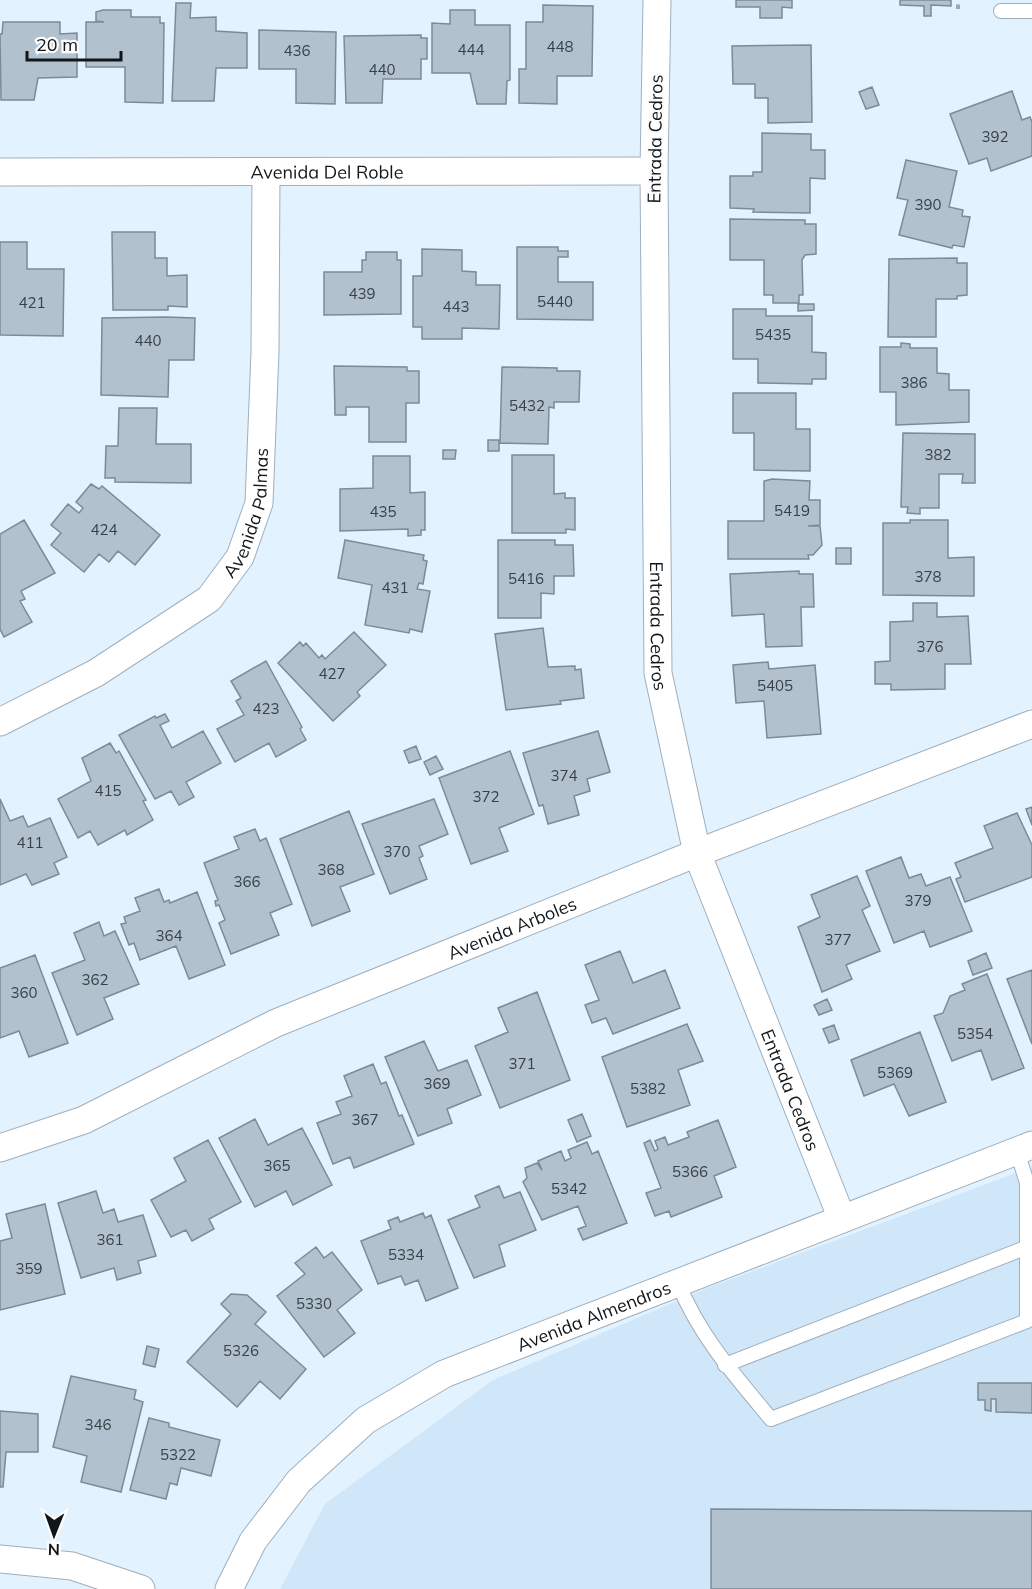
<svg xmlns="http://www.w3.org/2000/svg" width="1032" height="1589" viewBox="0 0 1032 1589" font-family="Mulish,sans-serif">
<style>
.built{fill:#d0e6f9}
.building{fill:#b1c1cd;stroke:#7c8b97;stroke-width:1.5}
.lines{fill:none;stroke-linecap:round;stroke-linejoin:round}
.lane-casing{stroke:#a0afbc;stroke-width:16}
.street-casing{stroke:#a0afbc;stroke-width:29}
.path{stroke:#9ca8b2;stroke-width:4;stroke-dasharray:4.5 4.5;stroke-linecap:butt}
.lane{stroke:#fff;stroke-width:14}
.street{stroke:#fff;stroke-width:27}
.labels{text-anchor:middle;dominant-baseline:central;stroke-width:5;stroke-linejoin:round;paint-order:stroke}
.number-label{font-size:15px;fill:#384147}
.street-label{font-size:18px;fill:#10161a;stroke:#fcfcfc}
</style>
<rect width="100%" height="100%" fill="#e2f2ff"/>
<path class="built" d="M1032,1167V1589H280L325,1504L493,1380L705,1289Z"/>
<path class="building" d="M736,0H792V8L782,7V18H760V7H736Z
M900,0H951V6L931,5V16H924V6L900,5Z
M176,3H191L190,18L216,17V31L247,33V68H216L214,101H172Z
M543,5L593,6L592,76H557V104L519,103V69H526V22H543Z
M103,10H131V17H160V23H164L163,103L125,102V67H86V22H104L96,21V12Z
M450,10H475V25H510V80L507,81L506,104H477L470,73H432V23L450,24Z
M3,22H60V34L77,33V77L38,78L34,100H1L0,34H2Z
M259,30L336,32L335,104L296,103V69H259Z
M421,35V38H427V59H421V79H383L382,103H346L344,36Z
M811,45L812,122L768,123V98H755V84H733L732,46Z
M872,87L879,105L866,109L859,92Z
M1012,91L1022,120L1030,117L1032,122V156L991,171L987,158L969,164L950,114Z
M762,133L811,134V150H825V179L810,178V213L753,212L754,209L730,208V176H753V172H762Z
M906,160L957,171L949,207L963,210L962,216L970,217L964,247L953,245L952,248L899,235L908,200L897,198Z
M730,219L805,220V224H816V254L805,255L802,260L803,295H799V303H773V295H764V260H730Z
M112,232H155V258H167V276L187,275V307L168,306V310H113Z
M0,242H27V269H64L63,336L0,335Z
M517,247H558V251H568V257H558V282H593V320L517,319Z
M422,249L462,250V271L476,272V285H500L499,329L462,328V339H422V327H413V276H422Z
M366,252H397V260H401V314L324,315V272H362V260H366Z
M957,258V263H967V295L957,296V299H936V337H888L889,259Z
M798,304H814V310L798,311Z
M733,309H766V316H812V352L826,353V379H812V384L758,383V359H733Z
M166,317L195,318L194,360H169L168,397L101,395L102,318Z
M901,343L910,344V348H937V373L949,374V390H969V422L896,425V392H880V347H901Z
M334,366L407,367V371H419V403H406V442H369V407H346V415H335Z
M502,367L557,368V371H580L579,402H554V408L549,407L548,444L500,443Z
M733,393H796V429H810V471L754,470V433H733Z
M119,408H157L156,444H191V483L115,482V478H105L106,446H118Z
M903,433L975,434V483H962L963,474H939V508H920V514L907,513L908,507H901Z
M488,440H499V451H488Z
M443,450H456L455,459H443Z
M512,455H554V494L565,493V498H575V530L566,529V533H512Z
M373,456H410V493L425,492V530H421V535L408,536V529L340,531V489L373,488Z
M772,479L810,481L809,500H820V525L808,526H820L822,545L813,555H808L809,559H728V521H764V481Z
M91,484L99,489L102,486L160,535L135,565L118,551L109,562L99,554L84,572L51,545L61,533L51,525L68,504L79,513L83,508L76,502Z
M24,520L55,573L21,591L25,599L20,601L32,622L4,637L0,629V534Z
M910,520H948V558L974,557V596L883,595V523H910Z
M345,540L424,555L423,560L427,561L423,584L419,583L417,589L430,591L422,632L410,629L409,633L365,625L372,585L338,578Z
M498,540H555V545H573L574,576H554V594L541,593V618H498Z
M836,548H851V564H836Z
M799,571V574H813L814,607H801L802,646L766,647L764,614L732,616L730,574Z
M913,603H937V617L968,616L971,664H945V689L891,690V684H875V662L890,661V622L913,621Z
M543,628L548,667L575,666V670L581,669L584,698L560,701L561,704L506,710L495,634Z
M354,632L386,665L357,692L360,696L333,721L278,663L300,642L303,646L306,643L319,658L322,655L325,659Z
M266,661L302,727L300,729L306,740L276,757L269,743L235,762L217,729L244,715L236,701L241,698L231,681Z
M768,662L769,669L815,665L821,734L767,738L764,701L736,703L733,665Z
M165,714L169,721L160,725L172,748L203,731L221,763L186,782L194,797L179,805L171,791L155,799L119,735L155,716L156,718Z
M598,731L610,772L587,779L590,791L574,796L579,815L548,824L543,805L539,806L523,753Z
M110,743L116,753L119,751L146,800L143,801L153,820L127,835L125,830L98,845L90,831L78,838L58,799L91,781L82,758Z
M416,746L421,759L409,763L404,751Z
M510,751L534,814L499,828L508,851L471,864L439,778Z
M436,756L443,769L430,775L424,762Z
M0,799L10,821L23,816L28,827L50,818L67,857L54,863L59,874L32,885L26,874L0,885Z
M434,799L448,834L419,846L423,856L419,858L427,879L390,894L362,824Z
M1032,807V825L1026,809Z
M349,811L374,874L340,887L350,911L312,926L280,839Z
M1017,813L1032,845V877L965,902L956,879L961,877L955,863L993,848L984,826Z
M255,829L260,841L266,838L292,904L270,913L279,935L231,954L219,923L225,920L219,905L216,906L215,901L218,900L204,863L239,849L234,837Z
M901,857L909,878L921,874L926,886L950,877L972,931L930,947L924,931L894,943L866,871Z
M857,876L870,906L862,910L880,951L846,965L852,979L822,992L798,927L820,917L811,895Z
M159,889L164,902L169,900L170,903L197,892L225,965L189,979L176,946L140,960L134,943L129,945L121,924L126,923L124,917L140,911L135,898Z
M99,922L104,936L115,931L139,984L104,998L113,1019L77,1035L52,973L85,960L74,933Z
M620,951L633,983L665,970L680,1008L613,1034L606,1018L592,1023L585,1005L599,1000L585,965Z
M986,953L992,968L973,975L968,961Z
M35,955L68,1043L29,1057L19,1031L0,1038V968Z
M1032,970V1044L1007,979Z
M987,974L1024,1068L992,1080L981,1050L952,1061L934,1016L943,1013L950,996L965,990L962,984Z
M537,992L570,1080L500,1108L475,1046L508,1032L498,1008Z
M827,999L832,1010L819,1015L814,1005Z
M687,1024L703,1061L678,1070L690,1105L627,1127L602,1057Z
M834,1025L839,1039L829,1043L823,1029Z
M920,1032L946,1102L909,1116L894,1084L864,1096L851,1060Z
M424,1041L438,1071L467,1060L481,1095L447,1109L452,1123L418,1136L385,1057Z
M373,1064L381,1084L386,1082L399,1116L402,1115L414,1144L354,1168L350,1157L333,1164L317,1123L341,1114L336,1102L352,1096L344,1076Z
M582,1114L591,1136L577,1142L568,1120Z
M255,1119L268,1145L302,1128L332,1185L293,1205L286,1191L255,1207L219,1138Z
M718,1120L736,1167L714,1176L722,1197L671,1217L669,1211L655,1216L646,1193L661,1188L644,1143L650,1140L655,1151L658,1149L655,1141L665,1137L668,1145L689,1137L687,1132Z
M208,1140L241,1202L209,1219L214,1229L192,1241L186,1230L171,1237L151,1200L186,1181L174,1158Z
M587,1142L592,1154L598,1151L627,1223L583,1240L578,1229L586,1226L578,1206L542,1220L523,1182L527,1178L525,1168L537,1163L542,1170L538,1161L561,1151L565,1161L571,1158L568,1150Z
M499,1186L504,1198L520,1192L536,1230L499,1245L505,1266L474,1278L448,1220L480,1207L475,1196Z
M96,1191L103,1213L114,1209L118,1222L143,1215L156,1256L138,1261L141,1273L117,1280L114,1268L81,1278L58,1203Z
M45,1204L65,1294L0,1310V1241L12,1238L6,1214Z
M423,1213L425,1218L431,1215L458,1288L426,1301L418,1280L405,1285L401,1276L378,1284L361,1241L391,1229L388,1221L398,1217L400,1222Z
M316,1247L324,1258L332,1252L362,1290L337,1310L355,1333L324,1357L277,1296L305,1274L295,1263Z
M231,1294L247,1295L266,1312L255,1324L306,1369L280,1399L260,1381L237,1407L187,1362L231,1314L221,1304Z
M147,1346L159,1349L155,1367L143,1364Z
M71,1376L136,1390L134,1399L143,1402L121,1492L81,1482L87,1456L53,1447Z
M978,1383H1032V1413L996,1412V1399H991V1411L985,1410V1400H978Z
M0,1411L38,1414V1452H6L3,1487H0Z
M149,1418L169,1423V1427L220,1440L211,1476L181,1468L177,1485L170,1483L166,1499L130,1490Z
M711,1509L1032,1511V1589H711Z"/>
<g class="lines">
<g class="lane-casing">
<path id="lane" d="M1001,11H1032
M678,1283C699,1335 735,1376 771,1419L1027,1321V1183L1017,1151
M725,1365L1025,1248"/>
</g>
<g class="street-casing">
<g id="street">
<path id="s1" d="M657,0L654,171L658,673L697,853L842,1219"/>
<path id="s2" d="M0,172L654,171"/>
<path id="s3" d="M0,722L96,673L209,599L240,557L259,503L265,352L266,174"/>
<path id="s4" d="M0,1148L84,1120L276,1023L697,853L1032,724"/>
<path d="M0,1559L72,1566L141,1589"/>
<path id="s5" d="M229,1589L253,1541L299,1481L366,1420L444,1374L1032,1145"/>
</g>
</g>
<path class="path" d="M958,9V0"/>
<use href="#lane" class="lane"/>
<use href="#street" class="street"/>
</g>
<g class="labels">
<g class="number-label">
<text x="560" y="46">448</text>
<text x="471" y="49">444</text>
<text x="297" y="50">436</text>
<text x="382" y="69">440</text>
<text x="995" y="136">392</text>
<text x="928" y="204">390</text>
<text x="362" y="293">439</text>
<text x="555" y="301">5440</text>
<text x="32" y="302">421</text>
<text x="456" y="306">443</text>
<text x="773" y="334">5435</text>
<text x="148" y="340">440</text>
<text x="914" y="382">386</text>
<text x="527" y="405">5432</text>
<text x="938" y="454">382</text>
<text x="792" y="510">5419</text>
<text x="383" y="511">435</text>
<text x="104" y="529">424</text>
<text x="928" y="576">378</text>
<text x="526" y="578">5416</text>
<text x="395" y="587">431</text>
<text x="930" y="646">376</text>
<text x="332" y="673">427</text>
<text x="775" y="685">5405</text>
<text x="266" y="708">423</text>
<text x="564" y="775">374</text>
<text x="108" y="790">415</text>
<text x="486" y="796">372</text>
<text x="30" y="842">411</text>
<text x="397" y="851">370</text>
<text x="331" y="869">368</text>
<text x="247" y="881">366</text>
<text x="918" y="900">379</text>
<text x="169" y="935">364</text>
<text x="838" y="939">377</text>
<text x="95" y="979">362</text>
<text x="24" y="992">360</text>
<text x="975" y="1033">5354</text>
<text x="522" y="1063">371</text>
<text x="895" y="1072">5369</text>
<text x="437" y="1083">369</text>
<text x="648" y="1088">5382</text>
<text x="365" y="1119">367</text>
<text x="277" y="1165">365</text>
<text x="690" y="1171">5366</text>
<text x="569" y="1188">5342</text>
<text x="110" y="1239">361</text>
<text x="406" y="1254">5334</text>
<text x="29" y="1268">359</text>
<text x="314" y="1303">5330</text>
<text x="241" y="1350">5326</text>
<text x="98" y="1424">346</text>
<text x="178" y="1454">5322</text>
</g>
<g class="street-label">
<text transform="translate(655 139) rotate(-89)">Entrada Cedros</text>
<text stroke="none"><textPath href="#s2" startOffset="327">Avenida Del Roble</textPath></text>
<text stroke="none"><textPath href="#s3" startOffset="340">Avenida Palmas</textPath></text>
<text stroke="none"><textPath href="#s1" startOffset="626">Entrada Cedros</textPath></text>
<text stroke="none"><textPath href="#s4" startOffset="558">Avenida Arboles</textPath></text>
<text stroke="none"><textPath href="#s1" startOffset="1112">Entrada Cedros</textPath></text>
<text stroke="none"><textPath href="#s5" startOffset="471">Avenida Almendros</textPath></text>
</g>
</g>
<g transform="translate(54 1535) rotate(181)" stroke="#fcfcfc" stroke-width="4.5" paint-order="stroke">
<path d="M0-4.5L10 22L0 15L-10 22Z" fill="#10161a"/>
<text y="-9" font-size="16" font-weight="bold" text-anchor="middle" fill="#10161a">N</text>
</g>
<path d="M27 51v9h94v-9" fill="none" stroke="#10161a" stroke-width="3"/>
<text x="36" y="51" font-size="18" fill="#10161a" stroke="#fcfcfc" stroke-width="4.5" paint-order="stroke">20 m</text>
</svg>
